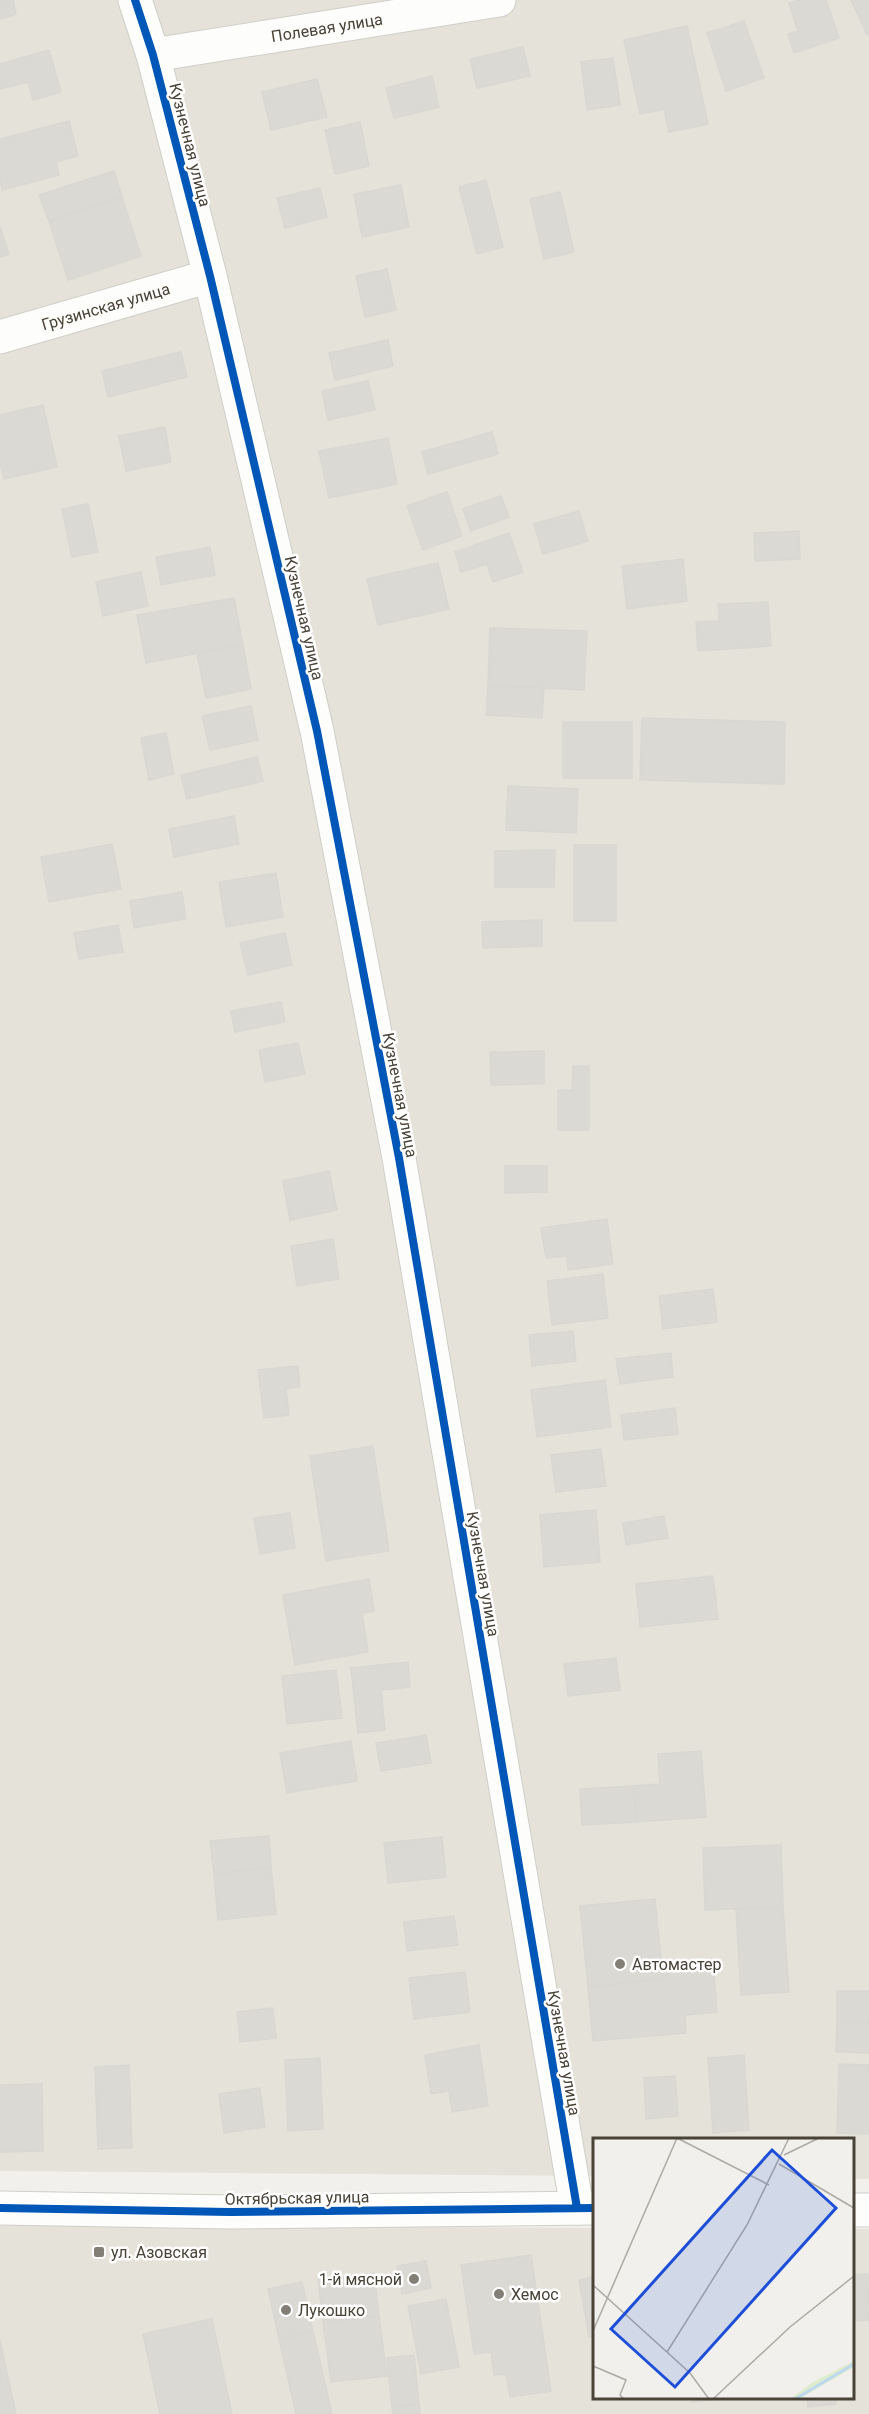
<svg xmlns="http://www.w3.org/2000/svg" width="869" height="2414" viewBox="0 0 869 2414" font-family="Roboto,sans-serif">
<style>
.residential{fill:#e5e2d9}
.building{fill:#dbd9d4;stroke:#d9d7d2;stroke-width:1.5}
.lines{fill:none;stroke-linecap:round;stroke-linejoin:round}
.minor-casing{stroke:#cfcec9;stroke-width:35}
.tertiary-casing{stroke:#cfcec9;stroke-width:35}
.minor{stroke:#fdfdfc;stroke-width:33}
.tertiary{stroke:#fdfdfc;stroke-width:33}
.cycleway-casing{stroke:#fff;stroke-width:11}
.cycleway{stroke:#0057b8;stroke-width:8}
.poi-dot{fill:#837f76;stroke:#fff;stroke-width:2}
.labels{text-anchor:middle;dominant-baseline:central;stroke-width:5;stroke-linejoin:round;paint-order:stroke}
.street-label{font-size:16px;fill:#484237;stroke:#fff}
.poi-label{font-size:16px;fill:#484237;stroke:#fff;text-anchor:start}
.inset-river{fill:none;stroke:#bdd9ee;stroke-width:3}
.inset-road{fill:none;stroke:#adaaa4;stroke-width:1.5}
.view{fill:#1d4ed8;fill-opacity:0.15;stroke:#1d4ed8;stroke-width:3}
.inset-edge{fill:none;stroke:#484237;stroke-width:3}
</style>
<rect width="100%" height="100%" fill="#f1f0ec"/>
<path class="residential" d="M0,0H869V2179H853L852,2140H594V2176L0,2171Z
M0,2225L594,2228V2398H852L853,2229H869V2414H0Z"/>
<path class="building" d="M0,0H13L16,14L0,19Z
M799,0H826L839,38L794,53L788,34L798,31L789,3Z
M851,0H869V33L867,34Z
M744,21L764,78L726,91L707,33Z
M687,26L708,124L669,132L664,109L640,114L624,40Z
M523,47L530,76L477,88L470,59Z
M49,50L61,92L33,100L28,82L0,89V64Z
M613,58L620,105L587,110L581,62Z
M432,76L439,107L394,118L386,88Z
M317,79L327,117L271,130L262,92Z
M69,121L78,156L56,162L59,175L2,190L0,180V139Z
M360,122L369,166L335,174L325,130Z
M114,171L122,197L49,221L39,195Z
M486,180L503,247L477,254L459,187Z
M401,185L409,227L362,237L354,194Z
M320,188L327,217L285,228L277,198Z
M560,192L574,252L544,259L530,199Z
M122,197L141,256L68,280L49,221Z
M0,227L9,254L0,257Z
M387,269L396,310L365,317L356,276Z
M388,340L393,366L335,380L329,353Z
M181,352L187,377L108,397L102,371Z
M368,381L375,410L328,420L322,391Z
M43,405L57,467L4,479L0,463V415Z
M165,427L171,462L126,471L119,436Z
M492,432L498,454L428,474L422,452Z
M388,438L397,484L329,498L319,451Z
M447,492L462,536L423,550L407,506Z
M501,496L509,517L471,531L463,509Z
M88,504L98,552L72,557L62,509Z
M579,511L588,541L543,554L534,524Z
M799,531L800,559L755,561L754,533Z
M509,533L523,572L493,582L487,564L461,572L455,552Z
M210,547L215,575L161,585L156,557Z
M683,559L687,601L627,609L622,566Z
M438,563L449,609L378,625L367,579Z
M141,572L148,606L103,616L96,582Z
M234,598L243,645L146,663L137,615Z
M768,602L771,646L698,651L696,622L719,621L718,604Z
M490,628L587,631L584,690L488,686Z
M243,645L251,689L206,698L197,653Z
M488,686L544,688L542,718L486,715Z
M251,706L258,740L210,750L202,716Z
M642,718L785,722L784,784L640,780Z
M563,722H632V778H563Z
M166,733L174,774L149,780L141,738Z
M257,757L263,781L187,799L181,775Z
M508,786L578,789L576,833L506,830Z
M234,816L239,844L174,857L169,829Z
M112,844L121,889L49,902L41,857Z
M574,845H616V921H574Z
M555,850L554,887H495V851Z
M276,873L283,917L226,927L219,882Z
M182,892L186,919L134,928L130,901Z
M542,920V946L483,948L482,922Z
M118,925L123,952L79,959L74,933Z
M285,933L292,965L248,975L240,943Z
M281,1002L285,1022L235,1032L231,1011Z
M298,1043L305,1074L265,1082L259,1050Z
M544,1051V1084L491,1085L490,1052Z
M573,1066H589V1130H558V1090H572Z
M505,1166H547V1192L505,1193Z
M329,1171L337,1210L290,1220L283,1181Z
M607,1219L613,1264L568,1270L567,1256L546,1258L541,1228Z
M333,1239L339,1279L297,1286L291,1246Z
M603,1274L608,1318L552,1325L547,1281Z
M713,1289L717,1322L663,1329L659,1296Z
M573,1331L576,1361L532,1366L529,1335Z
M671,1353L673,1377L620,1384L616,1359Z
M298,1366L300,1387L286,1389L289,1415L264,1418L258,1370Z
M605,1380L611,1427L537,1437L531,1390Z
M675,1408L678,1434L624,1440L621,1415Z
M373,1446L389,1551L326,1561L310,1456Z
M601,1449L606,1486L556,1492L551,1455Z
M596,1510L600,1562L544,1567L540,1515Z
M290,1513L295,1548L260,1554L254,1518Z
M664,1516L668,1538L626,1545L623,1523Z
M713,1576L718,1619L640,1627L636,1584Z
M369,1579L374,1611L362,1613L368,1652L295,1665L283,1595Z
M616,1658L620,1690L568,1696L564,1664Z
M408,1662L410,1687L381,1690L385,1730L358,1733L351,1668Z
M336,1670L342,1718L287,1724L282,1676Z
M426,1735L431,1763L381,1771L376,1743Z
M351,1741L357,1781L287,1793L280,1753Z
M701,1751L706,1817L636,1822L634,1786L660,1784L658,1754Z
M634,1786L636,1822L582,1825L580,1789Z
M269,1836L271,1867L214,1874L210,1841Z
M442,1837L446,1877L388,1883L384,1843Z
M781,1845L783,1907L705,1910L703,1848Z
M271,1867L276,1914L218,1920L214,1874Z
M655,1899L663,1979L588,1987L580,1906Z
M783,1907L789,1992L741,1995L736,1909Z
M454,1916L458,1945L407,1951L404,1922Z
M713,1959L717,2012L685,2015L686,2033L593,2041L588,1987L663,1979L662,1964Z
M465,1972L470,2012L414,2019L409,1978Z
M837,1991H869V2023L837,2022Z
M273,2008L276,2038L240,2042L237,2012Z
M837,2022L869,2023V2053L836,2052Z
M479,2045L488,2106L452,2112L449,2091L431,2094L425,2055Z
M744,2055L749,2130L713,2133L708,2058Z
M320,2058L323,2129L288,2131L285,2060Z
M839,2064L869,2065V2134L837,2133Z
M129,2065L132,2148L98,2149L95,2067Z
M675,2076L678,2116L646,2119L644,2078Z
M42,2084L43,2151L0,2152V2085Z
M260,2088L265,2127L224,2133L219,2094Z
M531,2255L551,2391L510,2397L506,2374L494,2375L491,2352L474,2354L461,2265Z
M426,2261L431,2288L402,2294L397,2266Z
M374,2273L379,2316L323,2322L318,2280Z
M868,2274L869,2320L854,2321L852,2275Z
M594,2277V2336L589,2337L579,2280Z
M302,2282L313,2331L279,2339L268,2289Z
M446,2299L459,2367L421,2374L408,2306Z
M379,2316L387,2376L331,2382L323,2322Z
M212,2319L232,2414H160L143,2334Z
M313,2331L332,2414H296L279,2339Z
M0,2340L16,2414H0Z
M414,2355L419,2404L392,2407L387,2358Z
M692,2398H717V2399L692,2402Z
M807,2398H836V2404L808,2407Z
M419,2404L420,2414H393L392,2407Z"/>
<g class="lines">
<g class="minor-casing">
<g id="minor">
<path d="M135,0L153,55L210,276L317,731L399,1158L577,2208"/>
<path id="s1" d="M153,55L499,0"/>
<path id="s2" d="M0,337L210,276"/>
</g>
</g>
<g class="tertiary-casing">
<path id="tertiary" d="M0,2208L230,2212L594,2208
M852,2210H869"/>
</g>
<use href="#minor" class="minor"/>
<use href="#tertiary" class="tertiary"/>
<g class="cycleway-casing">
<path id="cycleway" d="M135,0L153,55L210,276L317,731L399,1158L577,2208
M0,2208L230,2212L594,2208"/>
</g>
<use href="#cycleway" class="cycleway"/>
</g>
<g class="poi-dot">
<circle cx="620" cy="1964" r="6"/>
<rect x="93" y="2246" width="12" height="12" rx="3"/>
<circle cx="414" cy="2279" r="6"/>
<circle cx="499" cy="2294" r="6"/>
<circle cx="286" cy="2310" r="6"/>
</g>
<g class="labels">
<g class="street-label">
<text stroke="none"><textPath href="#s1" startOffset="176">Полевая улица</textPath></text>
<text transform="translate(190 145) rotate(76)">Кузнечная улица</text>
<text stroke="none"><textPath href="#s2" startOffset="110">Грузинская улица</textPath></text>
<text transform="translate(304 618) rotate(77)">Кузнечная улица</text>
<text transform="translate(400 1095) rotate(79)">Кузнечная улица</text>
<text transform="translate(483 1574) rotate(80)">Кузнечная улица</text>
<text transform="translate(564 2053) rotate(80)">Кузнечная улица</text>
<text transform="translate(297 2198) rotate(-1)">Октябрьская улица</text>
</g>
<g class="poi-label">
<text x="632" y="1964">Автомастер</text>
<text x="111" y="2252">ул. Азовская</text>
<text x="402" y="2279" text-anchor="end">1-й мясной</text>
<text x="511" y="2294">Хемос</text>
<text x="298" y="2310">Лукошко</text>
</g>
</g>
<g transform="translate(593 2138)">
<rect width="261" height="261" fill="#f1f0ec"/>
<path d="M261,216V229L206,261H197L220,244L259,224Z" fill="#deebcd"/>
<path class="inset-river" d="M202,261L261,226"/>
<path class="inset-road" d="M84,0L176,47M191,17L226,0M186,26L261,70M0,147L97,235L116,261M0,193L84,0M74,214L154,87L196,0M0,228L33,242L27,257L31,261M120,261L197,189L261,138"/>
<path class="view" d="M179,12L243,70L82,249L18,191Z"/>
<rect width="261" height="261" class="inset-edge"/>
</g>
</svg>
